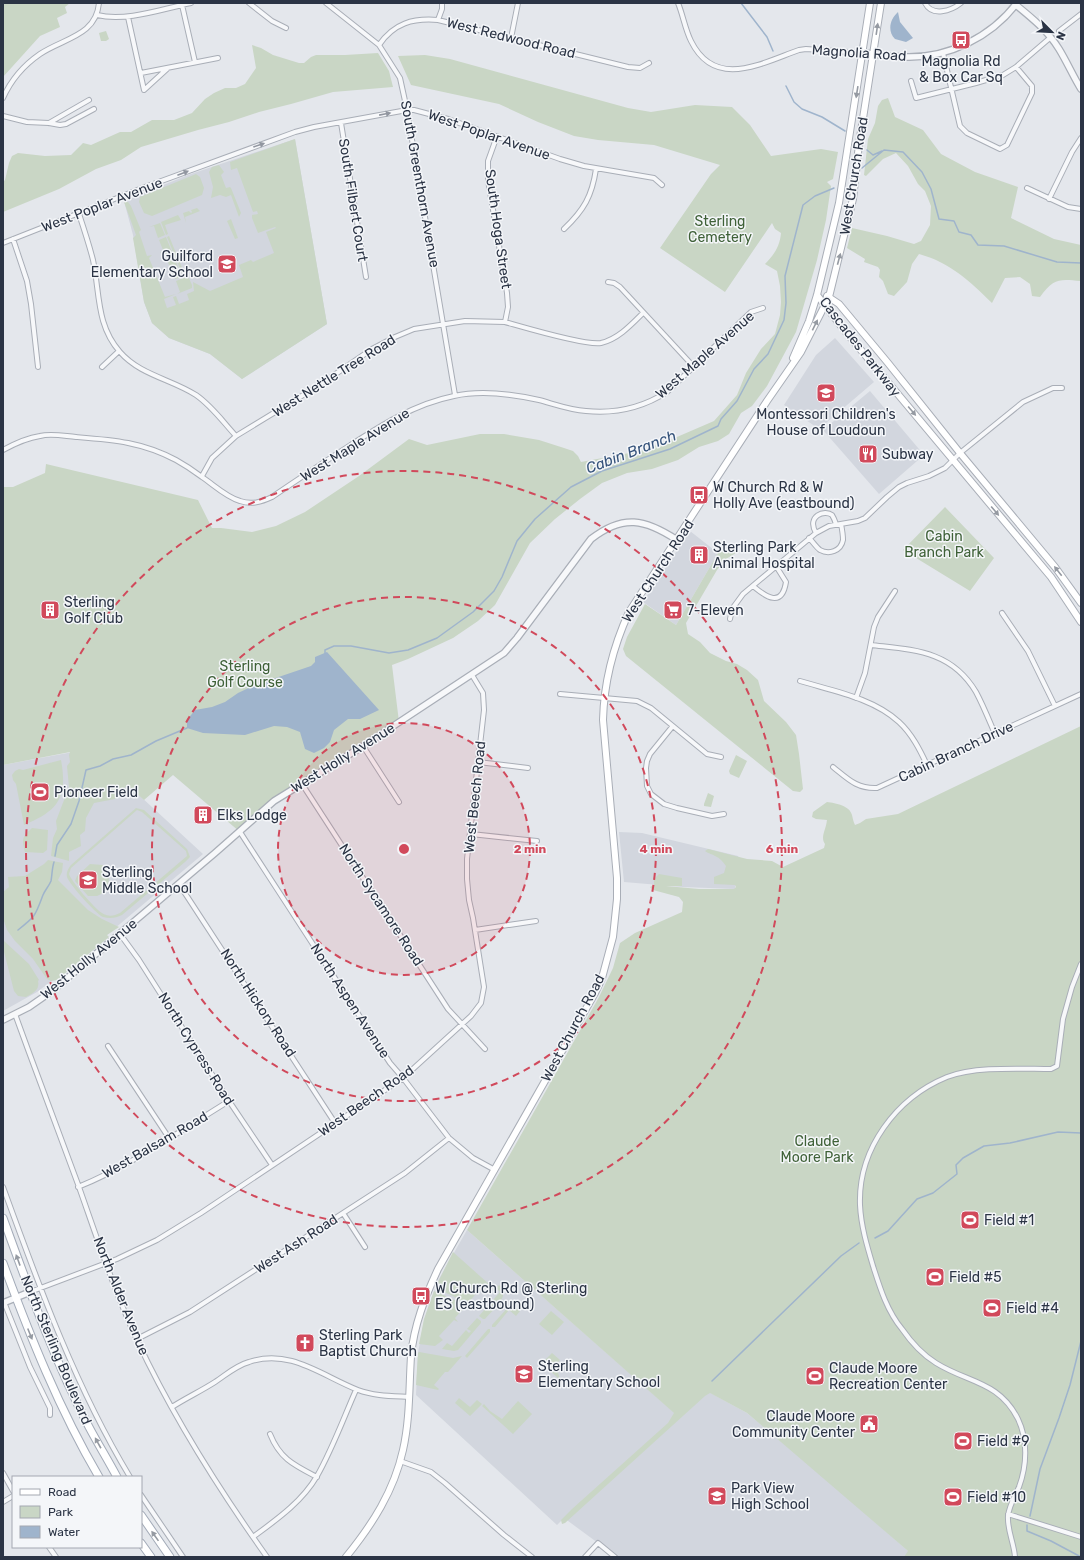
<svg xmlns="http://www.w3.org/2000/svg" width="1084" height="1560" viewBox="0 0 1084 1560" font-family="Rubik,sans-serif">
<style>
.built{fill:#d2d6de}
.green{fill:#c9d6c5;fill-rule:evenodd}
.water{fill:#9fb4cc}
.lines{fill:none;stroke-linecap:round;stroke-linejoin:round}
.stream{stroke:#9fb4cc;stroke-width:1.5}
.minor-casing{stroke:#a9aeb7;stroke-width:6}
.tertiary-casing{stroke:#a9aeb7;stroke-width:8}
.secondary-casing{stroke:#a9aeb7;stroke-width:8}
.primary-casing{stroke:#a3abb8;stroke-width:9}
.minor{stroke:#f7f8fa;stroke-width:4}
.tertiary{stroke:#f7f8fa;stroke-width:5.5}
.secondary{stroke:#fff;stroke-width:6}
.primary{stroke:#fff;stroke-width:7}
.oneway{fill:#959aa2}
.oneway2{fill:#9196a0}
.ring{fill:none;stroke:#d1495b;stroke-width:2;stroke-dasharray:7 5}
.labels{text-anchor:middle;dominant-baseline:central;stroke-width:3;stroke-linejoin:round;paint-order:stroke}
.street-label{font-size:14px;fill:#2b3445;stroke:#f4f6f9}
.poi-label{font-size:14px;fill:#2b3445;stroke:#f4f6f9;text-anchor:start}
.park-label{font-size:14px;fill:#3f6138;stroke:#f4f6f9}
.water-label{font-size:15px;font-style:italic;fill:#34527a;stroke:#f4f6f9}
.centre{fill:#d1495b;stroke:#f4f6f9;stroke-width:2}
.ring-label{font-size:12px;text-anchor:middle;font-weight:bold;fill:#d1495b;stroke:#f4f6f9;stroke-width:3;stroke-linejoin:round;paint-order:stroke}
</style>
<rect width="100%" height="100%" fill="#e4e7ec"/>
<path class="built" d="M295,139L327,324L242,379L210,354L169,338L152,323L144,302L133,235L124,201L188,175Z
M835,338L874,382L819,429L784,405L816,355Z
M870,391L924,455L879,494L823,430Z
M690,531L718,553L676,625L643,602Z
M89,749L203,854L57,977L37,992L3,1011V765Z
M619,832L642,833L738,856L739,858L735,889L683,887L624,882Z
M467,1230L678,1416L707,1391L747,1413L819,1473L915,1557H615L598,1543L564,1518L557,1525L416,1395L418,1353L424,1321L430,1301L439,1279Z"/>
<path class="green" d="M3,3H70L65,7L67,13L57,18L60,27L40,36L3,77Z
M106,31L109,39L106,41H101L99,33Z
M252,45L261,48L273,55L299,63H304L311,57L316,55H345L378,53L389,71L393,87L333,92L291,104L259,112L229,122L198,130L141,147L121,160L96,169L59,189L3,212V182L5,180L9,163L12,156L18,153L45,156L71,155L83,143L91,145L120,132H131L152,120H174L192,113L205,99L214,93L225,88H236L245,84L256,68Z
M425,55L450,59L628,108L651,112L695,105L732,107L750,125L771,156L821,149L838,152L833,179L827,182L831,186L826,220L817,260L796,332L767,386L752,406L741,413L729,434L718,441L699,447L678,460L652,469L627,473L602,483L580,499L555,519L530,543L495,605L478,621L453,638L408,659L392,665L399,722L274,801L240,832L173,775L144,800L127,785L115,799L94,803L86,818L85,831L80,835L81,846L69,852V861L51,856L53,838L57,829L56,821L69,787L67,766L70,762L69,755L70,752L3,765V487H13L45,473L46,464L198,500L212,528H221L252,532L276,526L305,512L359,476L409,439L427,445L480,434H504L539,440L564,448L573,451L578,456L581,462L640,451L663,443L714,421L737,395L746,373L761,349L775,334L780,315L781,302L780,286L777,271L765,264C774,255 780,246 781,233L775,229L772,223L725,292L660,248L711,174L720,165L654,145L598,140L574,136L538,122L499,104L411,85L398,56Z
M888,98L895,117L923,130L941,154L975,172L1018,187L1011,218L1054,239L1081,245V281C1059,279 1054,278 1040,297L1032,296L1030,284L1020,277L1005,278L992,303C970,281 949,262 919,254L912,264L907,282L894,296L888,294L883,281L879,277L880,270L878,267L864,262L865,259L847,248L852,228L887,236L914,244L921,241L930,225L931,206L925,191L918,184L908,166L896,153L883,159L866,176L864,175L868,139L875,123L878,106L882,100Z
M295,139L327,324L242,379L210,354L169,338L152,323L144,302L133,238L136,235L124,202H128L131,206L141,230L139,232L147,256L152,255L149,258L165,297L176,294L164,299L167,308L176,305L173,297L176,296L179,304L189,300L187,294L194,291L193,282L210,291L243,277L239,265L251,260L253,262L274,253L266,232L276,228L275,227L258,233L252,218V215L258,214L257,211L253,212L237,168L231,170L230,162Z
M219,165L224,172L221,175L226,188L230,187L231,188L241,213L239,217L231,195L226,197L220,195L211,198L213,187L209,172L212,167Z
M196,174L200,177L204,188L202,195L152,216L144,213L139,202L140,197Z
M197,208L200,211L185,217L186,223L183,213L189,211L191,213L192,212L191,210Z
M178,215L181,220L165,225L168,234L166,235L161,222Z
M231,219L238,238L235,239L227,221Z
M160,223L165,235L158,238L154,226L149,227Z
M169,236L185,275L183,276L167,237Z
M166,237L182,277L175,279L164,253H160L163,250L159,240Z
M188,276L192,285V288L177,294L180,292L176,281Z
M945,507L994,558L970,591L903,550Z
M731,549L736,553L726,559L717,570L686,623L688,634L700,642L710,653L726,661L737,664L747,670L758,680L764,701L786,722L796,735L799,754L803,789L800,792L793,791L626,656L623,649L627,637L645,604L676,625L718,553Z
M1081,726V1557H904L908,1551L747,1413L710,1393L705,1396L565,1523L562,1524L561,1520L572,1509L668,1423L674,1413L467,1230L599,997L613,968L620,943L635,933L682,912L683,902L679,897L653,890L650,887L654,885V879L659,874L682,878V886H666L699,889H734L736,887L735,885L714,884V877L724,873L726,866C723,862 720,858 715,856C712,854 709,854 705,851L708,849L747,859L772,861L783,867L824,848L825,844C820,837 826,830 827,820L816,819L812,817L813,812L827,802C836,803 850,806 852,815C853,819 853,821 855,825L860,823L866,819L898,814Z
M736,755L747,761L739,778L730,774L729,771Z
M61,760C68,798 58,811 24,825L16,784L13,780L12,775L15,771L19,769L23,770Z
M708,793L714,796L711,807L704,806V804Z
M136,808L144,810L187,849L190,857L185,862L122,915C116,918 110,919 103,917C96,914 69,884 67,877C66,872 68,869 71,865ZM137,810L142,812L186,851L187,856L120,913C114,916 108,917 102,913C95,909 71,881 69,874L71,868Z
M32,828L48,830L47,850L43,853L25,852C22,839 21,838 32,828Z
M48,860L63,863L62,872L58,880L88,910L102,919L119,927L107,935L109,937L57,980L51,981L47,979L33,959L15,941L7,930L3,918V892L9,887L8,877L25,876L44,864Z
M90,864L103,865L110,873L107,891L97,896H88L75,881L77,876Z
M3,940L29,964L39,980L38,981C40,990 33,993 26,997L18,996L14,991L3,948Z
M453,1252L490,1285L489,1286L485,1283L468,1303L465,1304L453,1296L435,1288Z
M499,1285C513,1294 491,1312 485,1319H483L479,1316L500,1292L496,1288Z
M434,1291L459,1302L464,1308L455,1318L458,1322L454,1320L439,1336L443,1340L435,1346L419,1344L424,1319Z
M511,1304L520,1311L516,1316L509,1310L495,1327H492V1325Z
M551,1311L564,1322L552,1335L539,1324Z
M477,1318L481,1321V1323L458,1350L454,1351L442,1349L447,1343L452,1346L466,1330L469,1333L471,1331L467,1329Z
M488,1329H490V1332L467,1358L465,1356Z
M418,1353L419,1352L453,1358L462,1356L448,1372H445L434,1385L439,1389L438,1390L416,1385Z
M552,1353L560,1360L556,1364L560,1380L542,1363Z
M459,1398L470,1407L477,1400L482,1404L470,1416L455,1403Z
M518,1401L532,1414L513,1434L482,1406L484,1404L490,1411L502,1419Z"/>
<path class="water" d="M898,12L900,22L913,38L906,42L895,39C887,31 890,19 898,12Z
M327,652L379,710L360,719H348L334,730L330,742L324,748L314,753L305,749L300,732L287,727L274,726L245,735L203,733L187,728V720L195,710L212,707L225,702L238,693L255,685L311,666L315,662V657Z"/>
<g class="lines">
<path class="stream" d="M741,3L767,37L773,51
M786,86L794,102L802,109L822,117L845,131
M867,150L873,155L882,151
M862,168L884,150L903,152L922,172L931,189L939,219L954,221L959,232L971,235L978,245L1004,246L1057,262L1081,263
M325,653V650L334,646H351L389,653L408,650L437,638L473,612L494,591L502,577L517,541L535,519L571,487L602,471L670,449L718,426L721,419L737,401L754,369L768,354L784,320L786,303L785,276L803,205L815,196L834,188
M55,856L57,845L71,824L79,801L86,770L100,766L113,759L131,755L156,741L187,728
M18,930C36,916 35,916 43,895C45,890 49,886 51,881C52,876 52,868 54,862
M875,1238L888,1231L917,1199L933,1193L957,1174L956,1165L963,1158L984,1146L1010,1143L1058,1132L1081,1133
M712,1381L841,1256L859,1243
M1030,1516L1040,1469L1059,1418L1070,1385L1081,1341
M1027,1525V1531L1051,1541L1081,1557"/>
<g class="minor-casing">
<path id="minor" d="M249,3L272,21L286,28
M326,3L379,45L400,78L407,110L455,395
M678,3C683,15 685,29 691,41C715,90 762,63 799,50L806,49L863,53
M925,3C932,17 951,11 961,3
M182,5L195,62
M97,15C126,22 162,9 191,3
M128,17L144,90L167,69
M438,20L442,9V3
M1059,31L1081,14
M511,38L518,3
M379,45C394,23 413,18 438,20L628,67L640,68L649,63
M943,53L960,126L967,133L1000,149L1007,145L1032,93V86L1016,67
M141,73L218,58
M911,81L916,98L976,83L1003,75L1016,67L1051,37
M3,98C11,80 24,65 40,54C64,38 96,36 99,3
M3,116L27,122L49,123L60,125L66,124L94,109
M49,123L89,100
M341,123L366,277
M497,136L488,161V180L507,293L508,307L505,322
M1027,188L1068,207L1081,209
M1049,199L1072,152L1081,138
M79,214C84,229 89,244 93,260C100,293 96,325 120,352C140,375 171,379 196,395C212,406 223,422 236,436
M564,229C584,210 592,196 596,169
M13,239L27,281L31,304L38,367
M3,243L145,187L295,132L314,127L407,110H414L448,119L560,159L584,166L654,178L662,185
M608,282L614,283L620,287L694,367
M102,367L119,351
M3,450C14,444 26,438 40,436C51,433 64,436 76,437C114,440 142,442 176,460C185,465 194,471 202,477C214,485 226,497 240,501C252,505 261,502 272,497C297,480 321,464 346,448C380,426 414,404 454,396C481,390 512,394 539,400C554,404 570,410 586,411C616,414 642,408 667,392L751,312L763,308
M202,476L212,458L236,436L318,386L372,349L395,337L414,329L465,321L505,322C523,327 586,346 601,343C618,339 631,325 643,313
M816,533C806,516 825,509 832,515C834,518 835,521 836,524
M809,538C813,542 816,547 820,550C829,555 841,551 843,540C843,535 842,529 841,524
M753,586C766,597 782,608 786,582L776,566
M1002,613L1028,651L1055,706
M730,619L732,609L743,594L816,533L829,526L858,521L865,518L887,497L899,487L907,483L929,476L945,468L960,453L1023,402L1053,388H1062
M871,645C913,650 951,650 976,692C983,705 989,720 995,734
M800,681C833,691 873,698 899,722C912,734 920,750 927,765
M560,694L637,701L651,708L707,754L721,757
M856,698L865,673L874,627L878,617L895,591
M672,727L650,754L647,761L646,768L647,786L651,794L664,804L677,808L712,816L724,814
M363,746L399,802
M478,762L528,768
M833,767C848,779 857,789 877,788L1081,694
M302,784L448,1009L485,1049
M240,832L390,1063L403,1078L449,1138L473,1158L495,1170
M471,834L537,841
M179,884L335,1123
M475,930L536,921
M120,934L139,960L229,1101L272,1165
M15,1014C36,1072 58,1130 79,1187C97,1238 114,1290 137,1340C173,1417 218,1488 267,1557
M108,1046L169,1138
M3,1187C39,1286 75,1386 130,1477
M78,1187C132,1165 180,1131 229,1101
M343,1213L365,1247
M30,1292L117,1259L157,1240L201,1213L403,1078L471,1016L481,1003L484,987L473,918L469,900L467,879V859L484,710L483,693L472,675
M4,1302L30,1367L50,1408V1415
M137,1339L190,1312L405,1173L449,1138
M172,1407C186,1398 201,1391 215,1382C226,1375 235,1366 249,1362C290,1348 322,1376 358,1390C374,1396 392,1396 409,1397
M270,1434C280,1459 294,1465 317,1477
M400,1461L431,1472L445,1483L504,1535L532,1557
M3,1473L13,1491
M141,1495L183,1557
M3,1502L13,1496
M1008,1514L1081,1537
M253,1537C276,1520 302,1502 317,1476C332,1450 344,1417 356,1390
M49,1547L56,1557
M585,1557L598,1543L615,1557
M1015,1557C1014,1543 1007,1530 1008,1516C1009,1506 1015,1496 1019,1487C1027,1465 1028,1440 1018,1419C999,1381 968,1383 936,1363C923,1355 911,1342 902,1329C887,1311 880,1288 873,1266C867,1246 861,1226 860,1205C858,1149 896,1098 947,1077C976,1066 1020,1069 1051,1069L1057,1066L1063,1019L1072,987L1081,964"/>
</g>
<g class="tertiary-casing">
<path id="tertiary" d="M1016,5C1032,18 1048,31 1059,49C1067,62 1073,76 1081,89
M863,53C877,54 891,57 906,57C949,58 991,37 1017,3
M3,1020L29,1007L52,991L215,853L274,801L363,746L504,653L517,638L591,539C623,514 645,519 677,540
M3,1303L30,1292"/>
</g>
<g class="secondary-casing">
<path id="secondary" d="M817,295L845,331L1051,577L1081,622
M827,296L839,304L888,363L960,453L1055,567L1081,603
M793,358L809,321L817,295L839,203L870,3
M346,1557C372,1525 394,1491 403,1450C410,1419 409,1388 411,1356C414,1325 425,1297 438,1269L595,993L602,978L613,937L617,899V878L603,720C604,681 613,647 629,612L767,401L801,352L829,297L853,199L859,144L881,3"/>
</g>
<g class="primary-casing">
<path id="primary" d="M3,1218C29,1289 54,1360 89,1427C98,1444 108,1460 117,1477
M3,1263C30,1336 59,1409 99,1477
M141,1515L170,1557
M141,1543L151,1557"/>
</g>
<use href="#minor" class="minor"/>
<use href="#tertiary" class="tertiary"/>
<use href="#secondary" class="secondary"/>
<use href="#primary" class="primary"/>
</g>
<defs><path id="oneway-solid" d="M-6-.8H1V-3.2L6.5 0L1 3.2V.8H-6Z"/></defs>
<g class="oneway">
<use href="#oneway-solid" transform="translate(877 29) rotate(-82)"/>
<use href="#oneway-solid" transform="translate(857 92) rotate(99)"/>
<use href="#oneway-solid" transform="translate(839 259) rotate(-75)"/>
<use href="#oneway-solid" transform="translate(815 325) rotate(-64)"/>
<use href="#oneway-solid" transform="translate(912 411) rotate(50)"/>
<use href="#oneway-solid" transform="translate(995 511) rotate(50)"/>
<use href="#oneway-solid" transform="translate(1058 571) rotate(-128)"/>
<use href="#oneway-solid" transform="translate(18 1260) rotate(-110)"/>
<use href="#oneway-solid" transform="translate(30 1334) rotate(68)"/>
<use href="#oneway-solid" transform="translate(98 1443) rotate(-119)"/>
<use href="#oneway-solid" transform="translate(155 1536) rotate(-125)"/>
</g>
<g class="oneway2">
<use href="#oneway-solid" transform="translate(385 114) rotate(-11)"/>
<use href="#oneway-solid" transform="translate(259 145) rotate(-19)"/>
<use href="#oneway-solid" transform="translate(183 173) rotate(-21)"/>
</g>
<circle cx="404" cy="849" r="126" fill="#d1495b" fill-opacity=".12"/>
<g class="ring">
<circle cx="404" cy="849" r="126"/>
<circle cx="404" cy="849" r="252"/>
<circle cx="404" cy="849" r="378"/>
</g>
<defs>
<g id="bus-square" transform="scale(1)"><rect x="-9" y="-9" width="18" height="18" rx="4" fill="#d1495b" stroke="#f4f6f9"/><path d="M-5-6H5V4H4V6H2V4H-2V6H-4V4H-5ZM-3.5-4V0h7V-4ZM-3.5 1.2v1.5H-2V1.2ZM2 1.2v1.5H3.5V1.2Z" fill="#fff"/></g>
<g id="school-square" transform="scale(1)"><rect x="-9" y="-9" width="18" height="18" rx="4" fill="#d1495b" stroke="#f4f6f9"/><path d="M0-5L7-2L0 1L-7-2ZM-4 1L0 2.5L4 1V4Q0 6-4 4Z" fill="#fff"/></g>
<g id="restaurant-square" transform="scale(1)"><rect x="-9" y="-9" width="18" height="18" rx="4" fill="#d1495b" stroke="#f4f6f9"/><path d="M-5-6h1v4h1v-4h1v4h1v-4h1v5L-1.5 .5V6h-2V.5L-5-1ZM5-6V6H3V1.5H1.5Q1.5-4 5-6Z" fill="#fff"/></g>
<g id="building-square" transform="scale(1)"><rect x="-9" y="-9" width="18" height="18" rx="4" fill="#d1495b" stroke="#f4f6f9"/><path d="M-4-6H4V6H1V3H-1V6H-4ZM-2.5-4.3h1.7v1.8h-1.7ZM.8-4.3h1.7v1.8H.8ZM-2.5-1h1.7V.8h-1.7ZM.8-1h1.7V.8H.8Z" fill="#fff"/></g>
<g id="supermarket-square" transform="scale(1)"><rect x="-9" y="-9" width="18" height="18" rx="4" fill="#d1495b" stroke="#f4f6f9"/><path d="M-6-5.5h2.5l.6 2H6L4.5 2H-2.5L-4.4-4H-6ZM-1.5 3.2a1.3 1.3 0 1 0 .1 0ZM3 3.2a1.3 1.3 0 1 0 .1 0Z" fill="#fff"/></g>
<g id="stadium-square" transform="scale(1)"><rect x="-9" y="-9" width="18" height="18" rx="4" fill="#d1495b" stroke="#f4f6f9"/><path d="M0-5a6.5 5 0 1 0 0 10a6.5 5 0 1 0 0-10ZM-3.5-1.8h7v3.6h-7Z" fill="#fff"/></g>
<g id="church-square" transform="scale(1)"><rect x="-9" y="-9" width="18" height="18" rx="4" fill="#d1495b" stroke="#f4f6f9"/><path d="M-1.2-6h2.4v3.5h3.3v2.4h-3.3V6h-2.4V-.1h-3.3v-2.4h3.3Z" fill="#fff"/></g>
<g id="civic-square" transform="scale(1)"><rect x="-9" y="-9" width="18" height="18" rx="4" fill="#d1495b" stroke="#f4f6f9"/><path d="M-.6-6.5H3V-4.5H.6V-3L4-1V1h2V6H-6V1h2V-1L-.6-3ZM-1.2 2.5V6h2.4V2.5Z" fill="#fff"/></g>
</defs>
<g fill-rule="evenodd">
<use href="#bus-square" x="961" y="40"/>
<use href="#school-square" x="227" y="264"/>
<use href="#school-square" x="826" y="393"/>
<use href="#restaurant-square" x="868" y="454"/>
<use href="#bus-square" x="699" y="495"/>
<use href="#building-square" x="699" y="555"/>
<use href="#building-square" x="50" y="610"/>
<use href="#supermarket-square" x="673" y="610"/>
<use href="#stadium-square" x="40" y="792"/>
<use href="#building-square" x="203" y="815"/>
<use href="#school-square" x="88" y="880"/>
<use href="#stadium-square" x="970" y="1220"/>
<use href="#stadium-square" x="935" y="1277"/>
<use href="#bus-square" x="421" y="1296"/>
<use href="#stadium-square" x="992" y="1308"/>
<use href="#church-square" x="305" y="1343"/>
<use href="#school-square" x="524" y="1374"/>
<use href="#stadium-square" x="815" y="1376"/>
<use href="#civic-square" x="869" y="1424"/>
<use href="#stadium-square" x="963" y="1441"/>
<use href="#school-square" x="717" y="1496"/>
<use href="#stadium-square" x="953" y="1497"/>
</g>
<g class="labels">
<g class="street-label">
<text transform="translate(511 38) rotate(14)">West Redwood Road</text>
<text transform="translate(859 53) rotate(4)">Magnolia Road</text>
<text transform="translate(489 135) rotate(19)">West Poplar Avenue</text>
<text transform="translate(854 176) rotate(-81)">West Church Road</text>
<text transform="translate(420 184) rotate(80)">South Greenthorn Avenue</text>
<text transform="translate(353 200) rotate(81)">South Filbert Court</text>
<text transform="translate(102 205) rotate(-21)">West Poplar Avenue</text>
<text transform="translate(498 229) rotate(82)">South Hoga Street</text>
<text transform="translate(860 347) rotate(52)">Cascades Parkway</text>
<text transform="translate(705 355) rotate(-41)">West Maple Avenue</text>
<text transform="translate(334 376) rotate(-32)">West Nettle Tree Road</text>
<text transform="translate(355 445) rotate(-32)">West Maple Avenue</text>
<text transform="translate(658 571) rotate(-57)">West Church Road</text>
<text transform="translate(956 752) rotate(-25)">Cabin Branch Drive</text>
<text transform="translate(343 758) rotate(-32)">West Holly Avenue</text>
<text transform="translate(475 797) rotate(-84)">West Beech Road</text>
<text transform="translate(381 905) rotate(57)">North Sycamore Road</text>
<text transform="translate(89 959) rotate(-39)">West Holly Avenue</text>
<text transform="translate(350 1001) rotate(57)">North Aspen Avenue</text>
<text transform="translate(258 1003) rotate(57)">North Hickory Road</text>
<text transform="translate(573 1028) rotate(-62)">West Church Road</text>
<text transform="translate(196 1049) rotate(58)">North Cypress Road</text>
<text transform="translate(366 1101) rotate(-35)">West Beech Road</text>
<text transform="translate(155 1145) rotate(-30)">West Balsam Road</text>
<text transform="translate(296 1244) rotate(-33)">West Ash Road</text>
<text transform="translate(121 1296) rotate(68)">North Alder Avenue</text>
<text transform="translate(56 1350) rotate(67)">North Sterling Boulevard</text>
</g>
<g class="poi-label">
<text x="961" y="61" text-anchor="middle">Magnolia Rd<tspan x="961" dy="16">&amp; Box Car Sq</tspan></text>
<text x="213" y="256" text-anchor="end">Guilford<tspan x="213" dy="16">Elementary School</tspan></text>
<text x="826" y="414" text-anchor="middle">Montessori Children's<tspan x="826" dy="16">House of Loudoun</tspan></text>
<text x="882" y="454">Subway</text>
<text x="713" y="487">W Church Rd &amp; W<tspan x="713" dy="16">Holly Ave (eastbound)</tspan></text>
<text x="713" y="547">Sterling Park<tspan x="713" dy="16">Animal Hospital</tspan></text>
<text x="64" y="602">Sterling<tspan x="64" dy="16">Golf Club</tspan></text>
<text x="687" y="610">7-Eleven</text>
<text x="54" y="792">Pioneer Field</text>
<text x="217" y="815">Elks Lodge</text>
<text x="102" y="872">Sterling<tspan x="102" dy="16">Middle School</tspan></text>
<text x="984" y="1220">Field #1</text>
<text x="949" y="1277">Field #5</text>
<text x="435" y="1288">W Church Rd @ Sterling<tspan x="435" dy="16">ES (eastbound)</tspan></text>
<text x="1006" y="1308">Field #4</text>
<text x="319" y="1335">Sterling Park<tspan x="319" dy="16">Baptist Church</tspan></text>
<text x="538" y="1366">Sterling<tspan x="538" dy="16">Elementary School</tspan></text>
<text x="829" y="1368">Claude Moore<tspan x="829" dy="16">Recreation Center</tspan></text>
<text x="855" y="1416" text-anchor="end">Claude Moore<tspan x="855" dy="16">Community Center</tspan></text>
<text x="977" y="1441">Field #9</text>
<text x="731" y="1488">Park View<tspan x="731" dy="16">High School</tspan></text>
<text x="967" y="1497">Field #10</text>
</g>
<g class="park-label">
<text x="720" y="221">Sterling<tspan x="720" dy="16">Cemetery</tspan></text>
<text x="944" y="536">Cabin<tspan x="944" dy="16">Branch Park</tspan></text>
<text x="245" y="666">Sterling<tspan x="245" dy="16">Golf Course</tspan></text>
<text x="817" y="1141">Claude<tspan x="817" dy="16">Moore Park</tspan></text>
</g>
<g class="water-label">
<text transform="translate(631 452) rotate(-21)">Cabin Branch</text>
</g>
</g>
<circle cx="404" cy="849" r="6" class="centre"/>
<g class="ring-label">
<text x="530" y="853">2 min</text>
<text x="656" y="853">4 min</text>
<text x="782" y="853">6 min</text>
</g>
<rect width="1084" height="1560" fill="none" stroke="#2b3445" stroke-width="8"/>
<rect x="12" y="1476" width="130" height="72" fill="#f4f6f9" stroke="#a4a8b1"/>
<rect x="20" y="1489" width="20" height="6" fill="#ffffff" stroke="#a4a8b1"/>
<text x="48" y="1496" font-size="12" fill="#2b3445">Road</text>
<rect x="20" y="1506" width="20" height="12" fill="#c9d6c5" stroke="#a4a8b1"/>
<text x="48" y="1516" font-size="12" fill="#2b3445">Park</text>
<rect x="20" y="1526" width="20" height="12" fill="#9fb4cc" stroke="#a4a8b1"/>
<text x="48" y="1536" font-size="12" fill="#2b3445">Water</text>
<g transform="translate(1052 32) rotate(114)" stroke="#f4f6f9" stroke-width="3" paint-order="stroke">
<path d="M0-3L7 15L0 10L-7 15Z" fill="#2b3445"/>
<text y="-6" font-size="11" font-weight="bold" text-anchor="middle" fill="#2b3445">N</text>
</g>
</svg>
